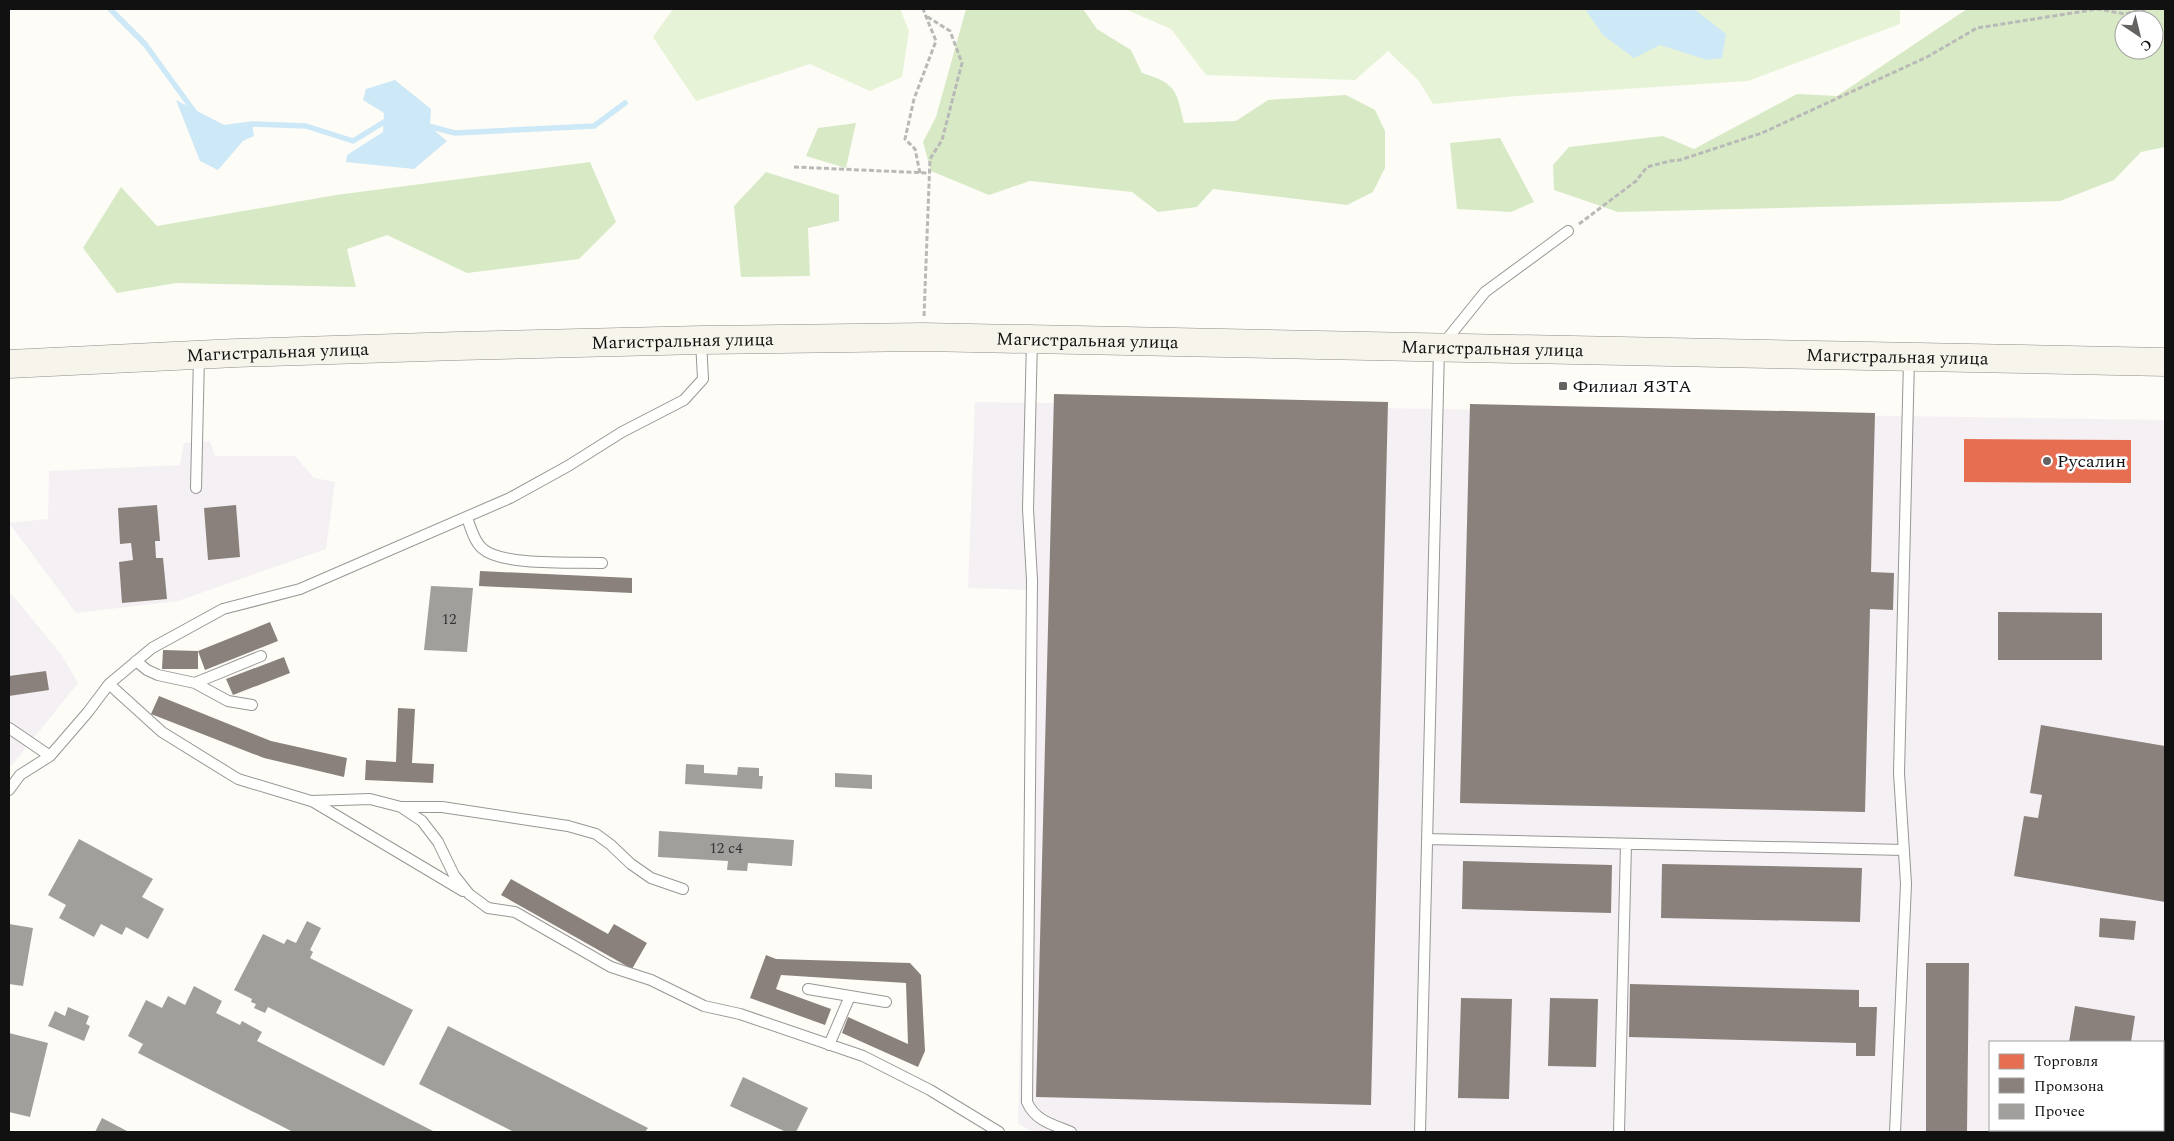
<svg xmlns="http://www.w3.org/2000/svg" width="2174" height="1141" viewBox="0 0 2174 1141" font-family="Spectral,serif">
<style>
.industrial{fill:#f5f0f3;fill-rule:evenodd}
.green{fill:#e7f3d7}
.forest{fill:#d8eac5;fill-rule:evenodd}
.water{fill:#cde8f7}
.shops{fill:#e76f51}
.industry{fill:#8a817c}
.lines{fill:none;stroke-linecap:round;stroke-linejoin:round}
.stream{stroke:#cde8f7;stroke-width:5.5}
.building{fill:#a19f9c}
.service-casing{stroke:#979795;stroke-width:12}
.secondary-casing{stroke:#8e8d8b;stroke-width:29}
.path{stroke:#b9b9b8;stroke-width:3;stroke-dasharray:5 2.5;stroke-linecap:butt}
.service{stroke:#fffffe;stroke-width:10}
.secondary{stroke:#f6f4eb;stroke-width:28}
.poi-dot{fill:#646362;stroke:#fff;stroke-width:2}
.labels{text-anchor:middle;dominant-baseline:central;stroke-width:5;stroke-linejoin:round;paint-order:stroke}
.number-label{font-size:15px;fill:#353434}
.street-label{font-size:18px;fill:#111;stroke:#fff}
.poi-label{font-size:18px;fill:#111;stroke:#fff;text-anchor:start}
</style>
<rect width="100%" height="100%" fill="#fdfcf7"/>
<path class="industrial" d="M975,402L2165,420V1132H1033L1018,1124L1030,590L968,588ZM1990,1042H2163V1130H1990Z
M210,441L215,456H295L314,478L335,482L326,549L178,601L76,613L9,523L48,519L49,471L180,465L184,443Z
M9,591L61,654L78,683L9,769Z"/>
<path class="green" d="M673,9H900L909,31L902,77L870,91L810,64L696,101L653,37Z
M1125,9H1900V24L1748,81L1517,96L1433,104L1419,81L1388,51L1355,80L1206,75L1171,29Z"/>
<path class="forest" d="M966,9H1083L1097,29L1131,50L1142,73C1177,84 1176,90 1184,123L1236,121L1268,100L1346,95L1375,110L1385,131V168L1373,192L1347,205L1213,189L1197,207L1158,212L1132,192L1030,181L989,195L931,171L923,142L936,117Z
M1967,9H2165V147L2141,152L2114,180L2060,201L1618,212L1554,190L1553,165L1569,147L1663,136L1694,149L1797,94L1837,96ZM2124,20H2154V50H2124Z
M856,123L846,168L806,156L818,128Z
M1500,138L1534,202L1511,212L1457,209L1450,143Z
M590,162L616,222L579,259L467,273L387,235L347,249L356,287L176,283L117,293L83,248L121,187L157,226L336,195Z
M766,172L839,195V221L808,228L810,276L741,277L734,206Z"/>
<path class="water" d="M1585,9H1694L1726,34L1722,58L1707,60L1660,45L1634,58L1603,35Z
M395,80L431,109L430,127L447,141L414,169L346,162L347,155L383,132L384,113L363,100L366,89Z
M176,100L228,127L252,124L254,136L243,141L218,170L200,161Z"/>
<path class="shops" d="M1964,439L2131,440V483L1964,482Z"/>
<path class="industry" d="M1054,394L1388,402L1371,1105L1036,1097Z
M1470,404L1875,413L1871,572L1894,573L1893,610L1870,609L1865,812L1460,803Z
M157,505L160,541H155L156,558H163L167,599L122,603L119,562L133,560L131,543L120,544L118,508Z
M236,505L240,557L208,560L204,508Z
M480,571L632,578V593L479,586Z
M1998,612L2102,613V660H1998Z
M270,622L278,641L205,670L198,651Z
M163,650L198,651V669H162Z
M284,657L290,673L233,695L226,679Z
M46,671L49,690L9,696V676Z
M159,696L271,741L347,758L344,777L264,758L151,714Z
M398,708L415,709L412,763L434,764L433,783L365,780L366,760L396,762Z
M2041,725L2165,746V902L2014,876L2024,816L2038,818L2042,795L2030,793Z
M1463,861L1612,865L1611,913L1462,909Z
M1662,864L1862,868L1860,922L1661,918Z
M511,879L608,934L614,924L647,943L632,969L501,895Z
M2100,918L2136,921L2134,940L2099,937Z
M766,955L776,959L910,963L921,975L925,1051L918,1067L842,1033L848,1017L908,1044L906,983L781,975L776,989L831,1009L825,1025L750,998Z
M1926,963H1969L1967,1132H1926Z
M1630,984L1859,990V1007H1877L1875,1056H1856V1043L1629,1037Z
M1461,998L1512,999L1509,1099L1458,1098Z
M1550,998L1598,999L1596,1067L1548,1066Z
M2075,1006L2135,1016L2131,1042H2069Z
M2053,1130H2116L2115,1132H2053Z"/>
<g class="lines">
<path class="stream" d="M110,9L145,44L196,114
M424,125L455,133L594,126L625,103
M222,128L252,124L306,126L353,141L389,119"/>
</g>
<path class="building" d="M431,586L473,588L467,652L424,650Z
M686,764L704,765V773L737,775L738,767L759,768V776H763L762,789L685,784Z
M835,773L872,775V789L835,787Z
M659,831L794,840L792,866L748,863L747,871L727,870L728,861L658,857Z
M79,839L153,879L142,897L164,909L148,939L126,927L122,935L101,924L94,937L59,918L66,905L48,895Z
M307,921L321,928L310,950L313,952L310,958L413,1010L384,1066L268,1007L265,1013L254,1008L256,1004L251,1002L252,999L234,990L263,934L284,944L287,939L296,943Z
M9,924L33,928L23,986L9,984Z
M194,986L222,1001L216,1013L240,1025L242,1021L262,1032L257,1041L435,1132H293L138,1053L143,1044L128,1036L146,1000L162,1008L168,996L185,1005Z
M68,1007L89,1016L86,1024L90,1026L84,1041L48,1026L55,1011L65,1016Z
M448,1026L648,1128L645,1132H514L419,1084Z
M9,1033L48,1043L30,1117L9,1112Z
M743,1077L808,1108L796,1132H786L730,1106Z
M102,1118L129,1132H95Z"/>
<g class="lines">
<g class="service-casing">
<path id="service" d="M1032,339L1028,509L1032,580L1027,1102C1035,1121 1054,1125 1071,1132
M196,488L199,356
M467,518C471,528 474,542 483,549C502,566 575,562 602,563
M136,661L147,670L158,675L195,683L228,701L252,705
M195,683L261,656
M109,684L162,732L238,779L311,801L370,799L401,807L422,821L438,842L454,875L469,894L488,908L515,912L611,967L651,980L704,1006L740,1014L863,1056L930,1090L999,1132
M9,728L50,756
M9,790L20,775L50,756L88,712L109,684L152,648L223,609L300,589L510,498L568,466L622,432L684,400L703,379L701,341
M312,801L463,891
M401,807H442L568,826L596,834L611,845L631,864L651,878L683,889
M1427,839L1904,850
M808,989L886,1002
M829,1045L850,996
M1420,1132L1439,349L1485,292L1568,231
M1619,1132L1626,844
M1895,1132L1906,884L1899,773L1909,359"/>
</g>
<g class="secondary-casing">
<g id="secondary">
<path id="s1" d="M9,364L236,353L458,346L701,340L923,337L2165,362"/>
</g>
</g>
<path class="path" d="M794,167L929,173
M920,173L915,149L905,139L914,99L936,41L923,9
M1579,224L1636,181L1647,167L1670,161L1680,160L1762,133L1927,57L1977,28L2098,9L2125,14L2146,9
M924,316L930,159L942,140L962,63L950,31L926,16"/>
<use href="#service" class="service"/>
<use href="#secondary" class="secondary"/>
</g>
<g class="poi-dot">
<rect x="1558" y="381" width="10" height="10" rx="2.5"/>
<circle cx="2047" cy="461" r="5"/>
</g>
<g class="labels">
<g class="number-label">
<text x="449" y="619">12</text>
<text x="726" y="848">12 с4</text>
</g>
<g class="street-label">
<text stroke="none"><textPath href="#s1" startOffset="674">Магистральная улица</textPath></text>
<text stroke="none"><textPath href="#s1" startOffset="1079">Магистральная улица</textPath></text>
<text stroke="none"><textPath href="#s1" startOffset="1484">Магистральная улица</textPath></text>
<text stroke="none"><textPath href="#s1" startOffset="269">Магистральная улица</textPath></text>
<text stroke="none"><textPath href="#s1" startOffset="1889">Магистральная улица</textPath></text>
</g>
<g class="poi-label">
<text x="1573" y="386">Филиал ЯЗТА</text>
<text x="2057" y="461">Русалин</text>
</g>
</g>
<rect width="2174" height="1141" fill="none" stroke="#111111" stroke-width="20"/>
<rect x="1989" y="1041" width="175" height="90" fill="#ffffff" stroke="#a0a0a0"/>
<rect x="1999" y="1054" width="25" height="15" fill="#e76f51" stroke="#a0a0a0"/>
<text x="2034" y="1066" font-size="15" fill="#111111">Торговля</text>
<rect x="1999" y="1078" width="25" height="15" fill="#8a817c" stroke="#a0a0a0"/>
<text x="2034" y="1091" font-size="15" fill="#111111">Промзона</text>
<rect x="1999" y="1104" width="25" height="15" fill="#a19f9c" stroke="#a0a0a0"/>
<text x="2034" y="1116" font-size="15" fill="#111111">Прочее</text>
<g transform="translate(2139 35) rotate(145)"><circle r="24" fill="#ffffff" stroke="#a0a0a0"/>
<path d="M0-4L9 19L0 12L-9 19Z" fill="#646362"/>
<text y="-8" font-size="14" font-weight="bold" text-anchor="middle" fill="#111111">С</text>
</g>
</svg>
